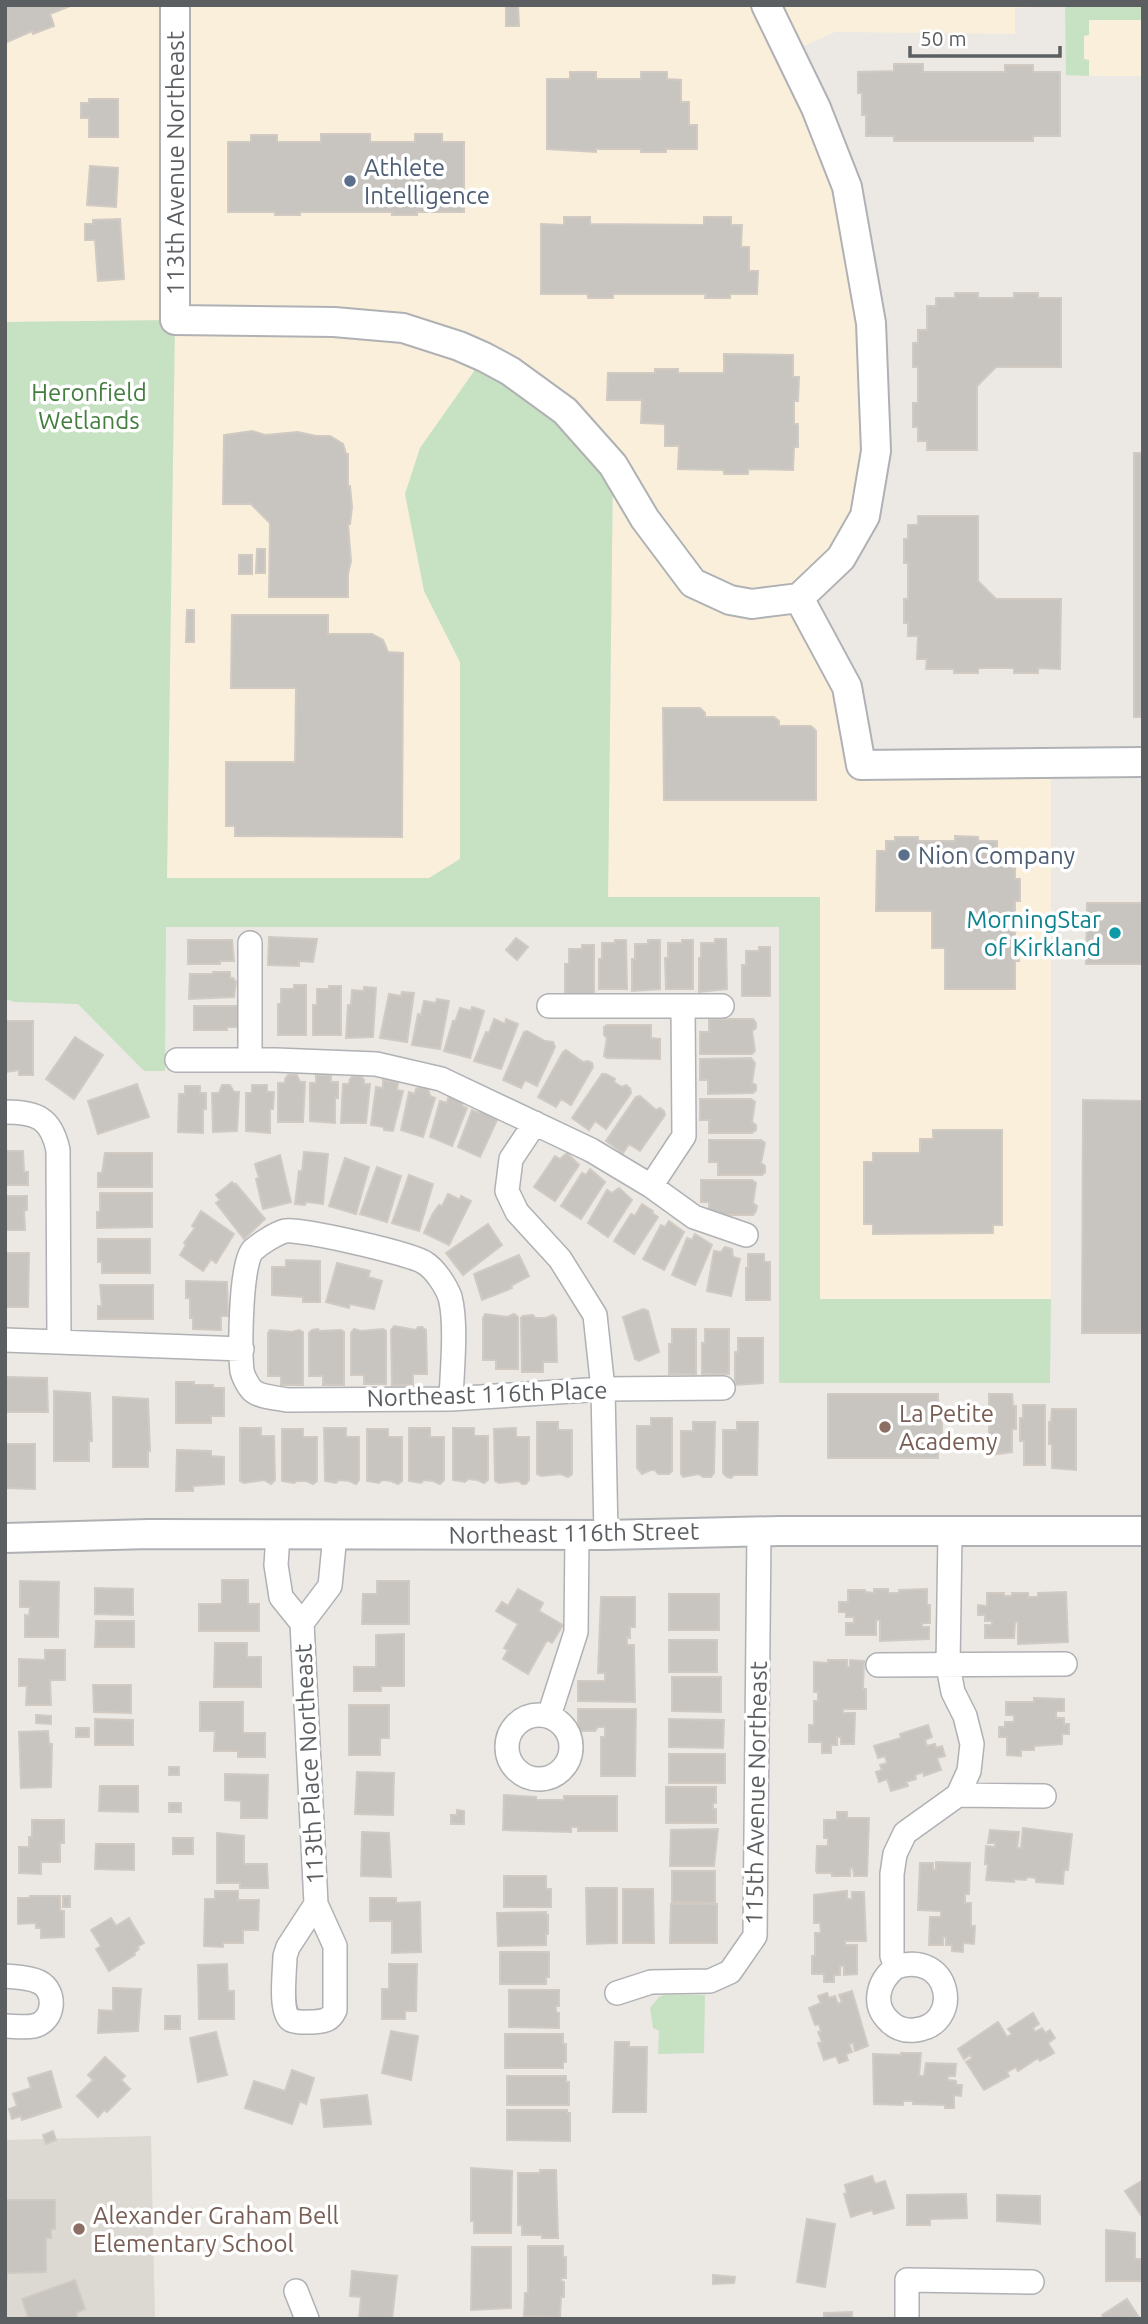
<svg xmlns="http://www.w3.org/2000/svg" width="1148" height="2324" viewBox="0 0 1148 2324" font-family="Ubuntu,sans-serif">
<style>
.commercial{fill:#f9efdb}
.education{fill:#dcd8d2}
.green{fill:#c7e1c3}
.building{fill:#c8c4c0;stroke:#d0cac3;stroke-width:2}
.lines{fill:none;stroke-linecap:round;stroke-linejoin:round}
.minor-casing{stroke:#afb1b4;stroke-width:26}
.tertiary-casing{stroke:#afb1b4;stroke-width:32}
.minor{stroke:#fff;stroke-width:23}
.tertiary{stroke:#fff;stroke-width:28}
.service-dot{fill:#5c6f8a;stroke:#fff;stroke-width:2.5}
.culture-dot{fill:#0f9aa8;stroke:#fff;stroke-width:2.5}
.education-dot{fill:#8d6e63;stroke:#fff;stroke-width:2.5}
.labels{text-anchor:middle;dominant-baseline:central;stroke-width:7;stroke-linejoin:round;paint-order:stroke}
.street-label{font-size:24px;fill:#5c5f62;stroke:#fff}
.service-label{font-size:24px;fill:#4e5e75;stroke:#fff;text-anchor:start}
.park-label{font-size:24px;fill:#447e3f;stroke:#fff}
.culture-label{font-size:24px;fill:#0d838f;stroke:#fff;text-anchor:end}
.education-label{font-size:24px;fill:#785e54;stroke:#fff;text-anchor:start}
</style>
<rect width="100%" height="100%" fill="#ece9e4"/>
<path class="commercial" d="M5,5H1065L1015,8V34L835,32L790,52L847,187L876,451L841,558L799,598L862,765L1051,764V1299H820V897H608L613,465L424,591L460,662V859L429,878H167L175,320L5,322Z
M1089,20H1143V76H1089V60H1084V35H1089Z"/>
<path class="education" d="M151,2136L155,2319H5V2140Z"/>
<path class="green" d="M1065,5H1143V20H1089V35L1084,36V59L1089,60V76L1066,75Z
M175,320L167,878H429L460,859V662L424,591L405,494L420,448L484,357L613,465L608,897H820V1299H1051L1050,1383H779V927H166L165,1071H144L78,1004L15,1002L5,999V322Z
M664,1995H705L704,2053L658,2054L659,2031L653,2028L650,2008L659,1997Z"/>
<path class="building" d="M5,5H70V6L50,14L54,26L33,34L32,31L5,43Z
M506,5H518L519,26H506Z
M894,64H923V72H1005V65H1033V72H1060V136H1033V141H894V136H866V115H862V93H858V72L894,71Z
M570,72H596V79H641V72H667V79L681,80V102H689V125H697V149H666V152H641V149H596V152L547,149V79H570Z
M89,99H118V137H89V118H81V103H89Z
M321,134H370V142H415V134H442V142H464V212H417V215H392V212H300V215H275V212H228V142H251V135H277V142H321Z
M90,166L118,168L116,207L87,205Z
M564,217H590V224L704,225V217H731V225H742L741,247H749V271H758L757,294H730V298H705L706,294H613V298H588V294H541V224L564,225Z
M120,219L124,279L98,281L95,240H85V224H93V220Z
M955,293H978V298H1014V293H1038V298H1061V367H996L977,386V450H927V441H918V427H913V403H918V367H913V343H918V330H927V306H936V298H955Z
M724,354L793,355V377H799L798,401H794V424H798V447H794L793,470L748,469V474H724V470L678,469L679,446H665V424L641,423L642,400H607L608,373H655V369H678V373H724Z
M252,431L265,435L298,432L316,436H330L343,444L346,454H348V486H350L352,507L350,524H348L351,561L348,574V597H269L270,523L251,504H223L224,435Z
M1134,453H1143V717H1134Z
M918,516H978V581L996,599H1061L1060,669L1038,668V673H1014V668H978V673H954V669H926L927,659H917L918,636H908V623H904V599H908V563H904V539H908V525H918Z
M257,549H265V573H256Z
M239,555H252V574H239Z
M187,610H194V642H186Z
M232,615H328V634H372L383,640L388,652L403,653L402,837L235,836V826H226V762H295L296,688H231Z
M663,708H700L705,713V717H774L779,721V726H811L816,731V800H664Z
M955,836L978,837V841H997V851H1006V860H1015V879H1020V901H1015V938H1019V961H1015V989H945V948H932V911H876L877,851H886V841H895V837H918V841H955Z
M1087,903H1143V964H1086Z
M269,937L317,939L313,962L299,961V966L268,965Z
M516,938L528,947L517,960L506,950Z
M715,939H726L727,989L699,992V958H701V943H715Z
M188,940H232L234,961H220V964H188Z
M615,940H626L627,989H599V959H602V943H615Z
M648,940H660V989L632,991V959H635V944H648Z
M682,940H693V989H666L665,958H668V943H682Z
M582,945H594V995L565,997V964H569V949H582Z
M759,947H770V996H742V965H746V951H759Z
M213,972H230V978H233L236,982L234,997L189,999L190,974H213Z
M294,985H306V1035H278V1004H281V989H294Z
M329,986H341V1035H313V1005H317V989H329Z
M364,987L376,988L373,1037L346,1038L348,1005H351L352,990L364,991Z
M402,992L414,993L407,1042L380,1038L389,994L401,996Z
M437,999L449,1001L440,1049L412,1045L418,1014L421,1015L424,1001L436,1003Z
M194,1006H239L240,1027H227V1030H194Z
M472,1007L484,1011L470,1058L444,1051L453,1021L455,1022L460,1008L471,1011Z
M494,1019L505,1024L506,1019L518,1024L501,1069L474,1061L486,1032L489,1033Z
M709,1019H753L756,1023V1028L752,1031L755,1051L752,1054H700V1032H709Z
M5,1021H33V1075H19V1070L5,1072Z
M607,1025H651V1038L660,1039V1059L607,1058L604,1056L607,1038L604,1035V1027Z
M527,1031L545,1041L553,1042L555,1047L537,1086L525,1080L521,1088L503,1080L524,1032Z
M75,1037L103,1055L74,1099L46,1079Z
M566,1050L583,1062L588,1061L592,1063L593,1067L571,1105L561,1099L556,1107L538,1097L563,1052Z
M751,1058L755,1063L752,1083L756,1085V1090L753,1093L708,1094V1080H700V1059Z
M602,1074H606L615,1079L614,1082L622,1087L626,1085L630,1088L631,1093L606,1129L595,1121L589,1130L572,1118Z
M288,1075H297L300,1082H305L303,1122H278V1083H285V1079Z
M316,1075H331V1082H338V1098H335V1123L310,1121V1083H316Z
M353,1076H360L364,1080V1084H370L366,1123H341L343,1084H349L350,1079Z
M383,1080L398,1082L397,1090L403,1091L393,1131L384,1130V1127L371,1125L376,1087L383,1088Z
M137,1084L149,1117L98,1134L88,1101Z
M222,1085H230L234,1092H239L237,1131L213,1132L212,1093H219Z
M252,1085H267V1092H274L273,1109H270V1133L246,1131V1093H252Z
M185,1086H200V1093H206V1109H203V1133L178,1132L179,1094H185Z
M420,1087L428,1088L430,1096L435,1098L423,1137L401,1130L409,1092L415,1094L416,1089Z
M449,1095L464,1099L462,1106L467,1108L452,1146L430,1137L440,1101L447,1103Z
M640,1096L656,1110L660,1108L664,1111L665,1115L640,1151L629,1144L623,1153L606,1141L636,1097Z
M700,1099H751L755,1102L752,1122L756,1125V1130L752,1133H709V1120H700Z
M1083,1100L1143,1101V1333H1082Z
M481,1108L498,1118L480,1157L458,1147L472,1110L479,1113Z
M933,1130H1002V1225H993V1233L873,1234V1224H864V1162H873V1153H920V1139H933Z
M709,1140H761L765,1143L761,1163L765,1166V1172L762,1175H718V1162H709Z
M5,1151H23L24,1172H28V1185H5Z
M304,1152L328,1154L323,1204L306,1202L305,1205L295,1204L299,1171L302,1172Z
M105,1153H152V1187H98V1173H102Z
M567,1153L579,1165L555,1201L534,1187L555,1156L560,1159Z
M280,1155L291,1202L263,1209L256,1179L259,1178L255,1164Z
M345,1158L369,1167L356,1214L329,1206Z
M377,1167L401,1176L387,1222L360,1214Z
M590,1169L605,1182L581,1219L561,1206L582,1173L586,1175Z
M409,1175L433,1184L419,1231L392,1223Z
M701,1180H752L756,1183L753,1203L757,1206L756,1211L753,1215H709V1202H701Z
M232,1182L235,1185L236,1184L265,1219L244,1239L216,1203L220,1200L216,1195Z
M619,1188L632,1200L608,1237L588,1223L607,1190L612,1193Z
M100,1193H152V1227L97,1228V1212H100Z
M448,1194L460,1200L461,1196L471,1201L449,1245L424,1233L432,1215L439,1205L442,1206Z
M5,1196H27V1210H24L25,1230H5Z
M642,1204L653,1211L652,1213L658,1217L634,1254L614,1241L631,1214L635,1216Z
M201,1211L234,1234L216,1263L211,1259L203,1271L180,1255L186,1245L184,1243L195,1228L192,1226Z
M669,1221L684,1232L664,1270L643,1259L661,1225L665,1227Z
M488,1224L502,1245L463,1275L446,1253Z
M695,1234L712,1245L695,1285L672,1275L687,1238L692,1240Z
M98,1239H150V1273H102V1262H98Z
M725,1247L732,1249L733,1257L740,1259L731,1296L707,1291L714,1251L721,1252Z
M5,1253H29L28,1307H5Z
M748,1254H764V1262H770V1300H746V1268H748Z
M519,1255L529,1276L511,1286L512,1288L482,1300L474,1274Z
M286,1260L320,1261V1302H303V1297L272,1295V1267H286Z
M337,1263L370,1271L368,1277L382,1281L374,1309L350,1304L349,1308L326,1302Z
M186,1281L227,1282L228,1316H221V1330L193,1329V1318H190V1298H186Z
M100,1285H153V1319H98V1306H102Z
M643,1309L648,1311L659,1352L639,1361L635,1359L623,1317Z
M485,1314L507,1317L514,1314L518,1317V1369H496V1360H483V1318Z
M533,1315L535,1318H546L553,1315L556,1318L557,1362H543V1372H522L521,1318L523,1316Z
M394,1326L416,1330L418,1327H422L426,1330L427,1374H413V1385H392L391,1330Z
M318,1329L319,1331L341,1330L344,1332V1385H323V1376H309V1333L312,1330Z
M354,1329L361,1331L383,1329L386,1331V1384H364V1375H351V1333Z
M672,1329H696V1374H669V1344H672Z
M705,1329H729V1374H702V1343H705Z
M270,1330L292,1332L299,1330L303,1332V1385H281V1376H268V1333Z
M738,1338H763V1383L735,1385V1352H738Z
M5,1377L47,1378L48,1412H5Z
M176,1382H194V1385H213V1388H224V1416H211V1423H176Z
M54,1391L90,1393L92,1441H89V1461H54Z
M828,1394H938V1419H942V1435H938V1458H828Z
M989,1394H1012L1013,1406H1016V1429H1012V1452L989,1455Z
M113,1397L148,1399L150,1451H148V1467H113Z
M1023,1405H1045V1465H1024V1441H1020V1418H1023Z
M1052,1409H1076V1470L1052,1468V1444H1049V1422H1051Z
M651,1418H672V1471L669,1474H658L655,1470H651L642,1474L637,1468V1426H651Z
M537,1422H558V1430H572V1474L568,1477L561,1474L541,1476L537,1474Z
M693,1422H715L714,1473L711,1477H703L699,1474L683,1477L681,1474V1431H693Z
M737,1422H758L757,1475H734L731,1478L727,1477L723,1473V1430H737Z
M240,1428H261V1436H274L275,1480L271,1484L264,1480L244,1483L240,1481Z
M324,1428H346V1437H359V1480L356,1484L349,1481L339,1480L336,1483L325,1481Z
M409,1428H430V1437H444V1480L440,1484L433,1481L424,1480L421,1483L409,1481Z
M453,1428H474V1436H488V1480L484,1483L477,1480L468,1479L465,1482L453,1480Z
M516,1428V1437H529V1480L526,1484H522L519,1481L499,1483L495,1481L494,1429Z
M282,1429H303V1437H317V1481L313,1484L306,1481H297L294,1483L282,1481Z
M367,1429H388V1437H402V1481L398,1484L391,1481L382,1480L379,1483L367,1481Z
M5,1444H35V1489L5,1488Z
M177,1450L211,1451V1456L224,1457V1484L193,1486V1491H176Z
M222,1580H248V1604H259V1631H199V1604H222Z
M20,1581L59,1582L58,1637H25V1615L29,1616L30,1607H20Z
M377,1581H409V1624H362L363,1594H377Z
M95,1588L133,1589V1615L95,1614Z
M518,1589L543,1603L539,1611L563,1625L552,1643L547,1640L528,1674L503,1659L508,1650L504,1648L518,1624L496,1611L502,1602L508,1606Z
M874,1589H888V1593H899V1590L927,1589V1605H930V1623H922V1627H929V1639L880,1641V1620H876V1635H846V1623H854V1617H846V1612H839V1602H848V1590H865V1592L874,1593Z
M1066,1592L1068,1642L1018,1644V1622H1015L1014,1638H985V1625H992V1621H985V1615H978V1605L987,1606V1593H1004V1596H1012V1593H1028V1597H1038V1593Z
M669,1594H719V1630H669Z
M601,1597H635V1627H630V1638L627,1637V1645H634L635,1702L578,1701V1681H605V1673H598Z
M96,1621H134V1647H95Z
M404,1634V1686H381V1691H354V1667H376V1635Z
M669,1640H717V1672H669Z
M215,1643H247V1657H261V1687H214Z
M45,1650H65V1680H50L51,1705H26L27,1686H19V1659L45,1660Z
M828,1660H847V1667H850V1660L864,1661L863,1689H866V1709H843V1713H855L854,1744H841V1737H837V1745H831V1753H822V1742H809V1725H814V1701H818V1692H814V1662L828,1663Z
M672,1677H721V1712L672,1711Z
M93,1685H131V1713L94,1712Z
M1034,1698L1064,1699V1711H1056V1718H1064V1724H1069V1734H1062V1744L1034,1746V1750H1021V1756L1007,1755V1737H999V1727H1005V1722H1014V1715H1006V1702H1034Z
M200,1702H243V1733H265V1757H238V1751H214L215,1731H200Z
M349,1705H389V1738H380V1755H349Z
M578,1709H636L635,1776H601V1737H605V1727H598L595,1731H578Z
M36,1715L51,1716V1724L36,1723Z
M95,1719L133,1720V1745H95Z
M669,1719L724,1720L723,1748L669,1747Z
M928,1725L932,1737L925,1740L927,1746L935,1744L936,1748L942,1746L945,1756L937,1758L941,1770L924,1776L923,1772L915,1775L916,1779L906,1782L908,1786L891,1791L887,1779L879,1782L876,1772L882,1770L880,1765L887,1763L885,1756L878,1758L874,1746L901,1738L900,1734Z
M76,1728H89V1737H76Z
M48,1731L49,1744H52L51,1787L21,1788L19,1732Z
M669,1754H725V1783H669Z
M169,1767H179V1775H169Z
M357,1772L394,1773L393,1815L355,1814Z
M225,1774L268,1775L267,1818H241V1801L225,1800Z
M100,1786H138V1812L99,1811Z
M666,1787H716V1803H713V1809H716V1823H666Z
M504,1795L536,1797V1800H564V1796H617V1831H578V1827H571V1832L503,1830Z
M169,1803H181V1812H169Z
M457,1810L464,1811V1824H451V1815H457Z
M837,1812H847V1818H869L867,1876H854L853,1868H850V1876H832V1873H817L816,1871L817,1846H828V1838H824V1820H837Z
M32,1820H64V1843H60V1862H41V1874L19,1873V1847H29V1837H32Z
M1023,1828L1072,1834L1068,1870H1064L1063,1884L1036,1882V1878L1027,1877L1026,1880L1014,1879V1882L986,1880L988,1865L985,1864L986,1846L995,1847V1843H988L990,1830L1019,1832L1017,1848H1021Z
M718,1829L714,1866H670L671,1830Z
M362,1832L389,1833L391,1877L361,1876Z
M217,1833L244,1836V1864H267L268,1888H240V1883H217Z
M173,1838H193V1854H173Z
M96,1844H134V1870L95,1869Z
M936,1862L970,1863L969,1894H965V1903H971V1926H975L974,1944L963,1943V1952L952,1951V1945H946V1937H943V1945H929L930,1917H941V1911L918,1910L920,1863H933V1870H936Z
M672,1871H715V1903L672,1902Z
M504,1876H546V1889H551V1907H504Z
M586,1888H617V1943L587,1944Z
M623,1889H653L654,1943H623Z
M215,1891H238V1900H259L258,1930H243V1943H223V1947L204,1946L205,1899H215Z
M847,1891V1899H852V1892H864L866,1941H845V1945H857V1974L844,1975V1966H840V1975H834V1982H824V1974H812V1956H815V1933H821L820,1923H814V1895Z
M30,1896H60V1911H64V1937L41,1938V1928H36V1923L18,1924V1898H30Z
M63,1896H70V1907H63Z
M370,1898H396V1903L420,1902L421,1952L392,1953V1921H370Z
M671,1904H717V1943H670Z
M546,1912V1916L548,1915V1934H546V1945L498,1946L497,1913Z
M111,1918L116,1926L129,1918L144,1943L137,1947L139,1949L134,1953L135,1955L109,1971L96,1949L101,1946L91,1930Z
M500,1952H549V1977H546V1984H500Z
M227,1964L228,1991H234V2019H199L198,1965Z
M389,1964H417L416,2011H405V2019H382V1989H389Z
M113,1988L141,1989L138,2031L98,2033L99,2010L113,2011Z
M509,1990H559V2006H556V2012L559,2013V2028L509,2027Z
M852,1991L868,2046L855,2051L853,2043L849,2044L852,2052L846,2054L848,2060L839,2063L836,2056L824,2060L818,2043L822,2042L818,2032L821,2031L819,2024L815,2025L809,2008L821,2003L818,1996L827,1993L829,1998L835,1996L838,2004L842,2002L839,1995Z
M1033,2013L1039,2024L1033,2028L1035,2032L1042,2028L1045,2033L1050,2030L1055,2038L1048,2043L1054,2053L1040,2061L1038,2058L1018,2071L1016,2067L1007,2072L1009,2076L984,2090L966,2062L972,2058L970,2055L964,2059L958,2049L998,2022L1007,2037L1012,2034L1008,2029Z
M165,2016H180V2029H165Z
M391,2031L418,2036L411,2080L382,2073Z
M216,2032L227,2075L198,2082L190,2038Z
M505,2034H563V2044H566V2062H563V2068H505Z
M615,2042H629V2047H647L646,2112H613Z
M901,2053H921L919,2076H924L926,2063L956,2064L955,2076H948V2080L956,2081V2085H962L961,2096L954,2095V2108H945V2105L913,2104V2101H903V2105L874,2104L873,2054L901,2055Z
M105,2057L125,2076L121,2080L130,2089L107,2112L104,2110L98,2117L77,2096L93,2080L88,2075Z
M292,2070L314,2078L306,2104L300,2101L292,2124L245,2108L254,2081L285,2091Z
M51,2071L61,2107L22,2120L21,2116L12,2119L9,2109L17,2106L13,2094L31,2088L28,2078Z
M507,2076H566V2082H569V2105H507Z
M367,2095L371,2124L324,2127L321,2100Z
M507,2110H567V2113H570V2141L507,2140Z
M53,2131L56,2140L46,2144L43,2135Z
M471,2168L512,2171L511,2233H474V2221H471Z
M540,2170H556L558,2238H542V2235H522V2225H518V2173H540Z
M872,2176L875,2184L885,2181L894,2208L874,2214L872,2210L851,2217L844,2194L847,2193L845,2185Z
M1143,2180V2218L1125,2191Z
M966,2194L967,2218L930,2219V2225H907V2195Z
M997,2195L1040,2196V2224L997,2221Z
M5,2200H55V2229H51V2238H46V2272L7,2273L5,2298Z
M807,2219L835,2224L825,2287L797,2282Z
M1106,2230L1135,2233V2259H1143V2281H1106Z
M528,2246H563V2257H566V2278H561V2281L564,2282V2297H561L560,2317L524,2316L525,2293H528Z
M472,2247H511V2308L471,2310Z
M352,2271L397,2276L392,2319H359L361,2297L350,2296Z
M713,2275L735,2277L734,2283L713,2284Z
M75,2280L85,2309L76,2313L78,2319H17L28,2317L22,2299Z
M1127,2299L1140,2319H1104L1102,2315Z
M852,2312V2319H824V2313Z"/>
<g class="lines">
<g class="minor-casing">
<path id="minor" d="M549,1006H722
M177,1060H276L376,1064L441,1079L591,1150L651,1186L694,1217L746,1235
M250,1060V943
M5,1112C37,1112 51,1118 58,1150L59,1342
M535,1123L511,1159L507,1191L517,1212L560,1259L595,1315L603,1389L606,1535
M651,1186L684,1136L683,1006
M5,1340L242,1349
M451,1399C452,1371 457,1323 450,1297C446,1286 435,1269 425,1263C413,1254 299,1228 285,1231C275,1234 261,1243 253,1250C240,1262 240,1351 242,1371C243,1376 248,1386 252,1390C259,1397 277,1398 287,1400L451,1399L603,1389L723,1388
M278,1535L276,1565L281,1597L302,1623L316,1904L288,1947L285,1956C285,1970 279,2012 291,2020C297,2023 306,2022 313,2022C324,2021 330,2021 335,2010V1946L316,1904
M302,1623L330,1586L335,1535
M878,1665L1065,1664
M507 1747a32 32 0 1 1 64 0a32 32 0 1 1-64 0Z
M549,1716L576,1632L577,1535
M958,1795L1044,1796
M896,1967C951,1949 964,2025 915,2030C906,2031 897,2029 890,2022C871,2005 878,1981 896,1967L892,1956V1874L895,1854L905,1833L958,1795L969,1771L972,1744L965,1716L953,1692L948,1666L950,1533
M5,1976C16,1977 29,1977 39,1982C57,1991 55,2021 34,2026C25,2028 14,2026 5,2026
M617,1993L651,1982L710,1981L730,1972L755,1936L759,1531
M296,2291L307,2319
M907,2319V2280L1032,2282"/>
</g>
<g class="tertiary-casing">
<path id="tertiary" d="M175,5V320L334,322L403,328L459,346L484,357L510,371L565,411L613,465L645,519L693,583L730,600L752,604L799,598
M766,5L816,108L847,187L871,323L876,451L865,516L841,558L799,598
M799,598L847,687L861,765L1143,762
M5,1538L149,1534L606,1535L779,1531H1143"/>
</g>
<use href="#minor" class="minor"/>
<use href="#tertiary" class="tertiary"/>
</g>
<g class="service-dot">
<circle cx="350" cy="181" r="7"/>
<circle cx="904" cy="855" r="7"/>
</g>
<circle class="culture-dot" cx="1115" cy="933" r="7"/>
<g class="education-dot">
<circle cx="885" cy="1427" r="7"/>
<circle cx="79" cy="2229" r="7"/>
</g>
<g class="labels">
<g class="street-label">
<text transform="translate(175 163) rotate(-90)">113th Avenue Northeast</text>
<text transform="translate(487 1394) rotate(-2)">Northeast 116th Place</text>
<text transform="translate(574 1533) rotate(-1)">Northeast 116th Street</text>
<text transform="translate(309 1764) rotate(-93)">113th Place Northeast</text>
<text transform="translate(756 1793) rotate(-89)">115th Avenue Northeast</text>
</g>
<g class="service-label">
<text x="364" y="167">Athlete<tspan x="364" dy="28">Intelligence</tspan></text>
<text x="918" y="855">Nion Company</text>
</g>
<g class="park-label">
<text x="89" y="392">Heronfield<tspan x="89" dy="28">Wetlands</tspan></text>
</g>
<g class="culture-label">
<text x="1101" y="919">MorningStar<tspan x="1101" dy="28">of Kirkland</tspan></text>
</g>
<g class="education-label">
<text x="899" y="1413">La Petite<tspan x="899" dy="28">Academy</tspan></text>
<text x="93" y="2215">Alexander Graham Bell<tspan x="93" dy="28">Elementary School</tspan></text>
</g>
</g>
<rect width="1148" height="2324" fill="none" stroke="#5c5f62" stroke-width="14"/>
<path d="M910 46v10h150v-10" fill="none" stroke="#5c5f62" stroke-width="3.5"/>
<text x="920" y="46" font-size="21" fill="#5c5f62" stroke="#ffffff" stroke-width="5" paint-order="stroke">50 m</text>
</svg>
